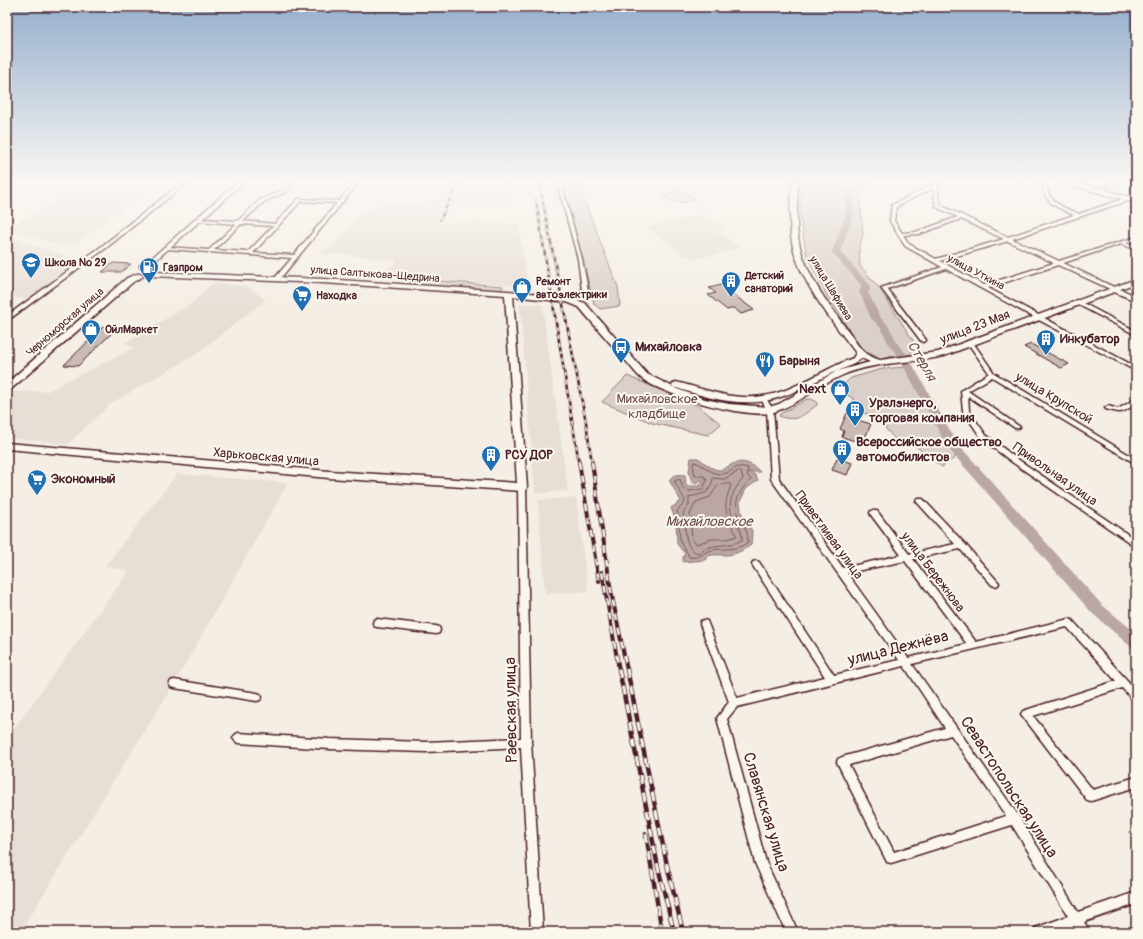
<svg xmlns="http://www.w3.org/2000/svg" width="1143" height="939" viewBox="0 0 1143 939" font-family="Pangolin,sans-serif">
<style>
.built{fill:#e7dfd6}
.green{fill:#dbd0c9;stroke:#92787a}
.water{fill:#baa7a5;stroke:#8d7174}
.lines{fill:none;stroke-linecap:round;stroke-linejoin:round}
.shore{stroke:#77555c;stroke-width:1}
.river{fill:#baa7a5;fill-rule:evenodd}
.building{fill:#cabbb6;stroke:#4a1f2b}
.street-casing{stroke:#4a1f2b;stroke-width:3}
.secondary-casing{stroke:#4a1f2b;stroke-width:3}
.street{fill:#fbf7ec;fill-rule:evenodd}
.secondary{fill:#fbf7ec;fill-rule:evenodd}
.rail-far2-casing{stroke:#4a1f2b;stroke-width:2.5}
.rail-far1-casing{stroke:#4a1f2b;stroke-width:4}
.rail-casing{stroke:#4a1f2b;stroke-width:4.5}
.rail-far2{stroke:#fbf7ec;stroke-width:1.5;stroke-dasharray:4;stroke-linecap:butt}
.rail-far1{stroke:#fbf7ec;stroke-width:2.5;stroke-dasharray:7;stroke-linecap:butt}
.rail{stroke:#fbf7ec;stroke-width:3;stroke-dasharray:9;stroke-linecap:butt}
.labels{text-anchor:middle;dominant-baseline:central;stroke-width:4;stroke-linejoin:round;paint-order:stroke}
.far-poi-label{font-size:11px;font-weight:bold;fill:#4a1f2b;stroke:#fbf7ec;text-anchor:start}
.far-street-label{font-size:11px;fill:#4a1f2b;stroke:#fbf7ec}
.street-label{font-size:13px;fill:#4a1f2b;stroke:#fbf7ec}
.poi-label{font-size:13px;font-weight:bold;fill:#4a1f2b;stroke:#fbf7ec;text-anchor:start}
.park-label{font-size:13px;fill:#6e4b52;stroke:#fbf7ec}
.water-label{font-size:14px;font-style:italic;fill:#714f56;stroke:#fbf7ec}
.near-street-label{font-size:16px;fill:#4a1f2b;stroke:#fbf7ec}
</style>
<rect width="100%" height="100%" fill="#f4eee4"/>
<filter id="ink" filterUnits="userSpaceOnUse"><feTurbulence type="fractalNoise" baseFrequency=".025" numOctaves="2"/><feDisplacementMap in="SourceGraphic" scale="8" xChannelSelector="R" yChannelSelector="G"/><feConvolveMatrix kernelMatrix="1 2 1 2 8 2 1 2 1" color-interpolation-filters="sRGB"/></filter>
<g filter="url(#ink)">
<path class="built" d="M94,182H160L76,243L54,244L9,227L82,185Z
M460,182H508L509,202L451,203Z
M549,182H562L569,205H555Z
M427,199H448L435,223H455L439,241L457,222L518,224L527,280L520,286L384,275L397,260L338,254L321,255L325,250L333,246L363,211L377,209L379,204H421Z
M703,214L725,229L716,231L740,248L695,259L689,255L685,256L647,227Z
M7,237L81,261L28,299L7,297Z
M212,283L247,286L265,300L195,355L112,403L68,444L7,438V399L15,392L47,391L134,348L125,343L191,304Z
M520,304H542L568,491L535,493Z
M177,474L288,483L174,684L20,932H7V738L129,571L105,566Z
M576,498L588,591L545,594L538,500Z"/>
<path class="green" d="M561,182H577L618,287L620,306L600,309L594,304L569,205Z
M800,182H859L863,235L859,247L860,266L880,289L921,353L886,357L876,356L863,351L827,296L807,256L800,217Z
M681,190L696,199C678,204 677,205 661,195Z
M413,279L503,286L501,291L409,284Z
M905,367L956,457L942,467L908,440L902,447L886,429L878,417L852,410L853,398L837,390L851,378L882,369Z
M627,376L697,405L721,424L708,435L652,423L602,402Z
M807,399H811L816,401L817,405C803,415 797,423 779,416L780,414Z"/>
<path class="water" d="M691,458H698C705,462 711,470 720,470C723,470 726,467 729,466C740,459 751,462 760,472H748L755,475L758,480L746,489L740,502L741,512L752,531L751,545C742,551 735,555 724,555C718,555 714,554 708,556L705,560L683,562V557L685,554L677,544L676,521L671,508L681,501L669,480C674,474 678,474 685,475L686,486H700L703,480H699L696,484L692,482L689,472Z"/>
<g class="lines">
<path class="shore" d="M695,462C704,465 711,474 721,474C733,474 734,463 748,468L747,474L751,480C741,488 734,500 737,513C740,526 748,525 748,542C737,551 726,548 712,550C702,552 701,559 689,557C688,551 683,549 681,543C678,536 681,522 677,511L684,504L685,500L674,481L680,479L683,489L690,491L703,489L707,480L704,476H695L693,465Z
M739,471L741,472L743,479C734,489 726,503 733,517C737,525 743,530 742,540C728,548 711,542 698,553C682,549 687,525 683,513L689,505V497L706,493L711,486L713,478L724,479Z
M730,484L731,486C721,509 727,515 737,536L728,539H712L696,544L692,539L690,514L696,502L710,497L718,485Z"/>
<path class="river" d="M847,182H854L853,216L840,252L869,284L870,289L868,292L880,317L888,325L899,346L906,353L957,443L1102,605L1136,633V648L1131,647L1092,613L948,448L897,354L890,347L881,328L871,318L859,291L861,288V285L832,252L845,216Z"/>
</g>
<path class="building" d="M113,263L131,264L121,272H102Z
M721,285L734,295L754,310L741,314L734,308L727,310L708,295L716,293L709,288Z
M104,326L118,327L78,366L64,365Z
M1031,344L1069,364L1061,368L1024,347Z
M847,413L856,415L854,419L871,424L865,438L861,437L859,442L842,437L844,431L840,429Z
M837,458L852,463L847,475L832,470Z"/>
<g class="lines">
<g class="street-casing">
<path id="street" d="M183,182H188L106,248L7,321V316L102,246Z
M291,182H295L286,192L265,201L243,221L275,224L298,199L339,201L355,182H359L279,280L274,279L292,258L167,249L165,248L167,247L209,250L236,224L200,221H198V219L238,221L261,199L284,190ZM301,201L337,203L294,255L253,253ZM241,224L273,226L248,252L214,250Z
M557,182H561L582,259L588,290L584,296L568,302L565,300L566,299L580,294L582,290L578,259Z
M865,182H871L866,185H864V183Z
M938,182H943L937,186L940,205L1008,237L1074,215C1057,207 1044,204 1041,182H1045C1048,203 1061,206 1079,214L1126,198H1130V200L1012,239L1059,261L1136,237V240L1126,243L1136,247V250L1121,244L1063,263L1116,288V290H1112L1058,265L988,288L1136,367V371L1035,318L946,269L887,289L926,340L923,342L921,341L881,288L942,267L905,246L890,221L892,205ZM933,188L936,207L958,217L916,232L902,233L894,221L896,207ZM961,219L1004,239L936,259L909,244L903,235L919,234ZM1008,241L1054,263L984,285L940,261Z
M1116,182H1123L1097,191L1094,190Z
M1077,300L1136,331V335L1075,303L1074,302Z
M970,340L972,341L994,373L1136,459V464L992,377L968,391L1020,427L1019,428H1015L968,396L969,411L986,435L1016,458L1136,540V547L1012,462L982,439L963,411L961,391L962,390L989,373L967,342Z
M764,397L766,398L773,410L779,479L843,568L901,555L871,515L870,513L871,511H877L909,554L955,544L916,501L917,499H923L965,544L999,583L998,585L995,586L992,585L960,549L913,559L976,642L1069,619L1072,620L1136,690V701L1133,700L1122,688L1033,716L1093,790L1136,777V787L1091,801L1087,800L1021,714L1023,711L1026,710L1116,681L1067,627L912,664L1018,815L1078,912L1136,892V904L1084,922L1090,932H1077L1073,926L1056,932H1033L1035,928L1068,916L1012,825L891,863L887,862L837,762L838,759L842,757L945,728L904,666L737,707L727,719L766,862L798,932H786L755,863L717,718L729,702L700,624L701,621L704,620L707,621L737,698L825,677L753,566L752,564L753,562L756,561L759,562L834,675L899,660L771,479L767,410L761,399ZM905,561L967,644L908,658L847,573ZM951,735L1006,816L894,852L849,765Z
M1136,399V404C1121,413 1123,414 1106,409L1105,408L1108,406L1118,409Z
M522,484L526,487L531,742L543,932H531L521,747L426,752L330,749L238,743L235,741L233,738L235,735L238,733L330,739L426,742L521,738L518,487Z
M377,619L436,626L439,627L440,630L439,633L436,634L377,627L374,626L373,623L374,620Z
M174,680L257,693L260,694L262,697L260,700L257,701L174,688L171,687L169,684L171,681Z"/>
</g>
<g class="secondary-casing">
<path id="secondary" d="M237,182H244L157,259L144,267H140V265L153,257Z
M792,182H798C797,203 795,226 800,247C808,278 830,307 849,332C853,338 858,347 864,352C869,356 874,358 880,360L938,352L1136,279V283L1120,289L1136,296V301L1114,292L944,356C911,364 875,361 843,375C819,385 799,404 774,412C748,420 662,395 641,378C635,373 630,365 625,360C609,342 594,325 579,307L567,302L513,296L527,487L526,490L522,491L329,478L7,449V443L329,471L517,483L505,295L323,283L150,276L149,274L153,272L323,279L523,292L568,298L585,303L647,374L677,389L705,399L729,404L769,407L779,404L837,371L870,362L861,358C857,365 838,370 830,374C812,383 794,394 774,399C740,408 705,397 673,387L672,385L676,382C704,389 733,401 763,396C793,392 824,369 853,358L856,353C833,322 802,285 793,247C788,226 791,203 792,182Z
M1060,182C1085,182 1112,192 1136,199V203Z
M137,274H140L144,276L133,282L10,390L7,391V383L127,278Z"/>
</g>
<use href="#street" class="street"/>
<use href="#secondary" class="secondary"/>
<g class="rail-far2-casing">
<path id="rail-far2" d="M539,182L586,422L592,463
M536,200L579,463
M440,220L458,182"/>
</g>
<g class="rail-far1-casing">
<path id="rail-far1" d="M579,462L599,581
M592,462L611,591L627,670
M602,572L619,670"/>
</g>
<g class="rail-casing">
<path id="rail" d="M619,669L658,867L674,932
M627,669L667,865L683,932
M646,834L662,932"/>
</g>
<use href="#rail-far2" class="rail-far2"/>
<use href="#rail-far1" class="rail-far1"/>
<use href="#rail" class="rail"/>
</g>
</g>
<linearGradient id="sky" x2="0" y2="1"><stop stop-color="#95afcd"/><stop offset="0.58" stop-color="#faf7f3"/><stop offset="1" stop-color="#faf7f3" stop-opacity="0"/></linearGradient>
<rect width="1143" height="314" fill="url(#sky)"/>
<defs>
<g id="school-pin" transform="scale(1)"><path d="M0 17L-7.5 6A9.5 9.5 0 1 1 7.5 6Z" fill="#1f6fb2" stroke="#fbf7ec"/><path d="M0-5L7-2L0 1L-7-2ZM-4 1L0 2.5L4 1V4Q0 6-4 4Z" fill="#fff"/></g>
<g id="fuel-pin" transform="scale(1)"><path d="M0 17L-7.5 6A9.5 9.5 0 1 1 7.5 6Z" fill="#1f6fb2" stroke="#fbf7ec"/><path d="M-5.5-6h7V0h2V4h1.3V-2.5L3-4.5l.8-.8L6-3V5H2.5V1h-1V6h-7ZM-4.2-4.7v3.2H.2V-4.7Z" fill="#fff"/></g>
<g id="building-pin" transform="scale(1)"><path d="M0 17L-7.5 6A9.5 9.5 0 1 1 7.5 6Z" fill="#1f6fb2" stroke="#fbf7ec"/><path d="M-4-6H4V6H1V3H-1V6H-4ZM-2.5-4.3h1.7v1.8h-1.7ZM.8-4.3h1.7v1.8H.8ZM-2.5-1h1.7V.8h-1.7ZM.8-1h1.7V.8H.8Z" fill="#fff"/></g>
<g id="shop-pin" transform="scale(1)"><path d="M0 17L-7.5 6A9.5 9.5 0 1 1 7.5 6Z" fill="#1f6fb2" stroke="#fbf7ec"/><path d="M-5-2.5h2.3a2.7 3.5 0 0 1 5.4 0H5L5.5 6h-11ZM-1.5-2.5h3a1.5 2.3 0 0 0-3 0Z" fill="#fff"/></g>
<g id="supermarket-pin" transform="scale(1)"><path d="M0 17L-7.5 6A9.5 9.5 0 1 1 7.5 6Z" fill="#1f6fb2" stroke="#fbf7ec"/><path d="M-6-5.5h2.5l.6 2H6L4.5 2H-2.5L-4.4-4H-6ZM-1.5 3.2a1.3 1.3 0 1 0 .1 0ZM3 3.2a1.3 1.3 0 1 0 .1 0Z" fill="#fff"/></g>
<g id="bus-pin" transform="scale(1)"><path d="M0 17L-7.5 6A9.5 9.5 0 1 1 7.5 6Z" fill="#1f6fb2" stroke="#fbf7ec"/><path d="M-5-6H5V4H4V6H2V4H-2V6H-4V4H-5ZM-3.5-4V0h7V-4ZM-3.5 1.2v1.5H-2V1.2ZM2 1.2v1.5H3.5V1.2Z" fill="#fff"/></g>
<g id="restaurant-pin" transform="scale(1)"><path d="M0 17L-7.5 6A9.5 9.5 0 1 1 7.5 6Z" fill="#1f6fb2" stroke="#fbf7ec"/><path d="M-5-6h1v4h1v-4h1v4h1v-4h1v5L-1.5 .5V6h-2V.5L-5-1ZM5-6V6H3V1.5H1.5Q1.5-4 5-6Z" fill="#fff"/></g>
</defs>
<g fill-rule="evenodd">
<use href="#school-pin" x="31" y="262"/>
<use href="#fuel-pin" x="149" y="267"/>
<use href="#building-pin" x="731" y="281"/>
<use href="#shop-pin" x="522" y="287"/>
<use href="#supermarket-pin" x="302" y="295"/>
<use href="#shop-pin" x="91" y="329"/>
<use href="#building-pin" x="1046" y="339"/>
<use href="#bus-pin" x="621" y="347"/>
<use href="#restaurant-pin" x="765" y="361"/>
<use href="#shop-pin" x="840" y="389"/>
<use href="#building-pin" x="855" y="410"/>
<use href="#building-pin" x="842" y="449"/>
<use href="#building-pin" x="491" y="455"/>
<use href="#supermarket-pin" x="37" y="479"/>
</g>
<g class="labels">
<g class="far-poi-label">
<text x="45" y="262">Школа № 29</text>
<text x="163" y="267">Газпром</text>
<text x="745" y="275">Детский<tspan x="745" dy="13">санаторий</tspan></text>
<text x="536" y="281">Ремонт<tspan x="536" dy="13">автоэлектрики</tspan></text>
<text x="316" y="295">Находка</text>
<text x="105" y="329">ОйлМаркет</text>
</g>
<g class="far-street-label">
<text transform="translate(976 272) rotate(28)">улица Уткина</text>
<text transform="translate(375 274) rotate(4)">улица Салтыкова-Щедрина</text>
<text transform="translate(831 288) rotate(59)">улица Шафиева</text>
<text transform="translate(65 322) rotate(-41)">Черноморская улица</text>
</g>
<g class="street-label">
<text transform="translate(975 327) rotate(-21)">улица 23 Мая</text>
<text transform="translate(1054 398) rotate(31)">улица Крупской</text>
<text transform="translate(266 457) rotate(5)">Харьковская улица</text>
<text transform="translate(1055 474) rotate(35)">Привольная улица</text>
<text transform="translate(829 535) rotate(54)">Приветливая улица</text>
<text transform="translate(933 572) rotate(53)">улица Бережнова</text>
</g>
<g class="poi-label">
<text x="1060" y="339">Инкубатор</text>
<text x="635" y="347">Михайловка</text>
<text x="779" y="361">Барыня</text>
<text x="826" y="389" text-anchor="end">Next</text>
<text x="869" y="403">Уралэнерго,<tspan x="869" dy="15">торговая компания</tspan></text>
<text x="856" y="442">Всероссийское общество<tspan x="856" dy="15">автомобилистов</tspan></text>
<text x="505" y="455">РСУ ДОР</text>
<text x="51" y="479">Экономный</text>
</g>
<g class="park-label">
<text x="657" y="399">Михайловское<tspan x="657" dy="15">кладбище</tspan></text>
</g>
<g class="water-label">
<text transform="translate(922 361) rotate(60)">Стерля</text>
<text x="709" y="521">Михайловское</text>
</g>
<g class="near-street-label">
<text transform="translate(898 648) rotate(-14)">улица Дежнёва</text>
<text transform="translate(511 710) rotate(-91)">Раевская улица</text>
<text transform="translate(1009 787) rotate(57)">Севастопольская улица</text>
<text transform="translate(766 812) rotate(73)">Славянская улица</text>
</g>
</g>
<rect width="1143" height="939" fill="none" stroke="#fbf7ec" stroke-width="24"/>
<rect x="12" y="12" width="1119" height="915" fill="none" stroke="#4a1f2b" stroke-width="1.5" filter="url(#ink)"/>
</svg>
